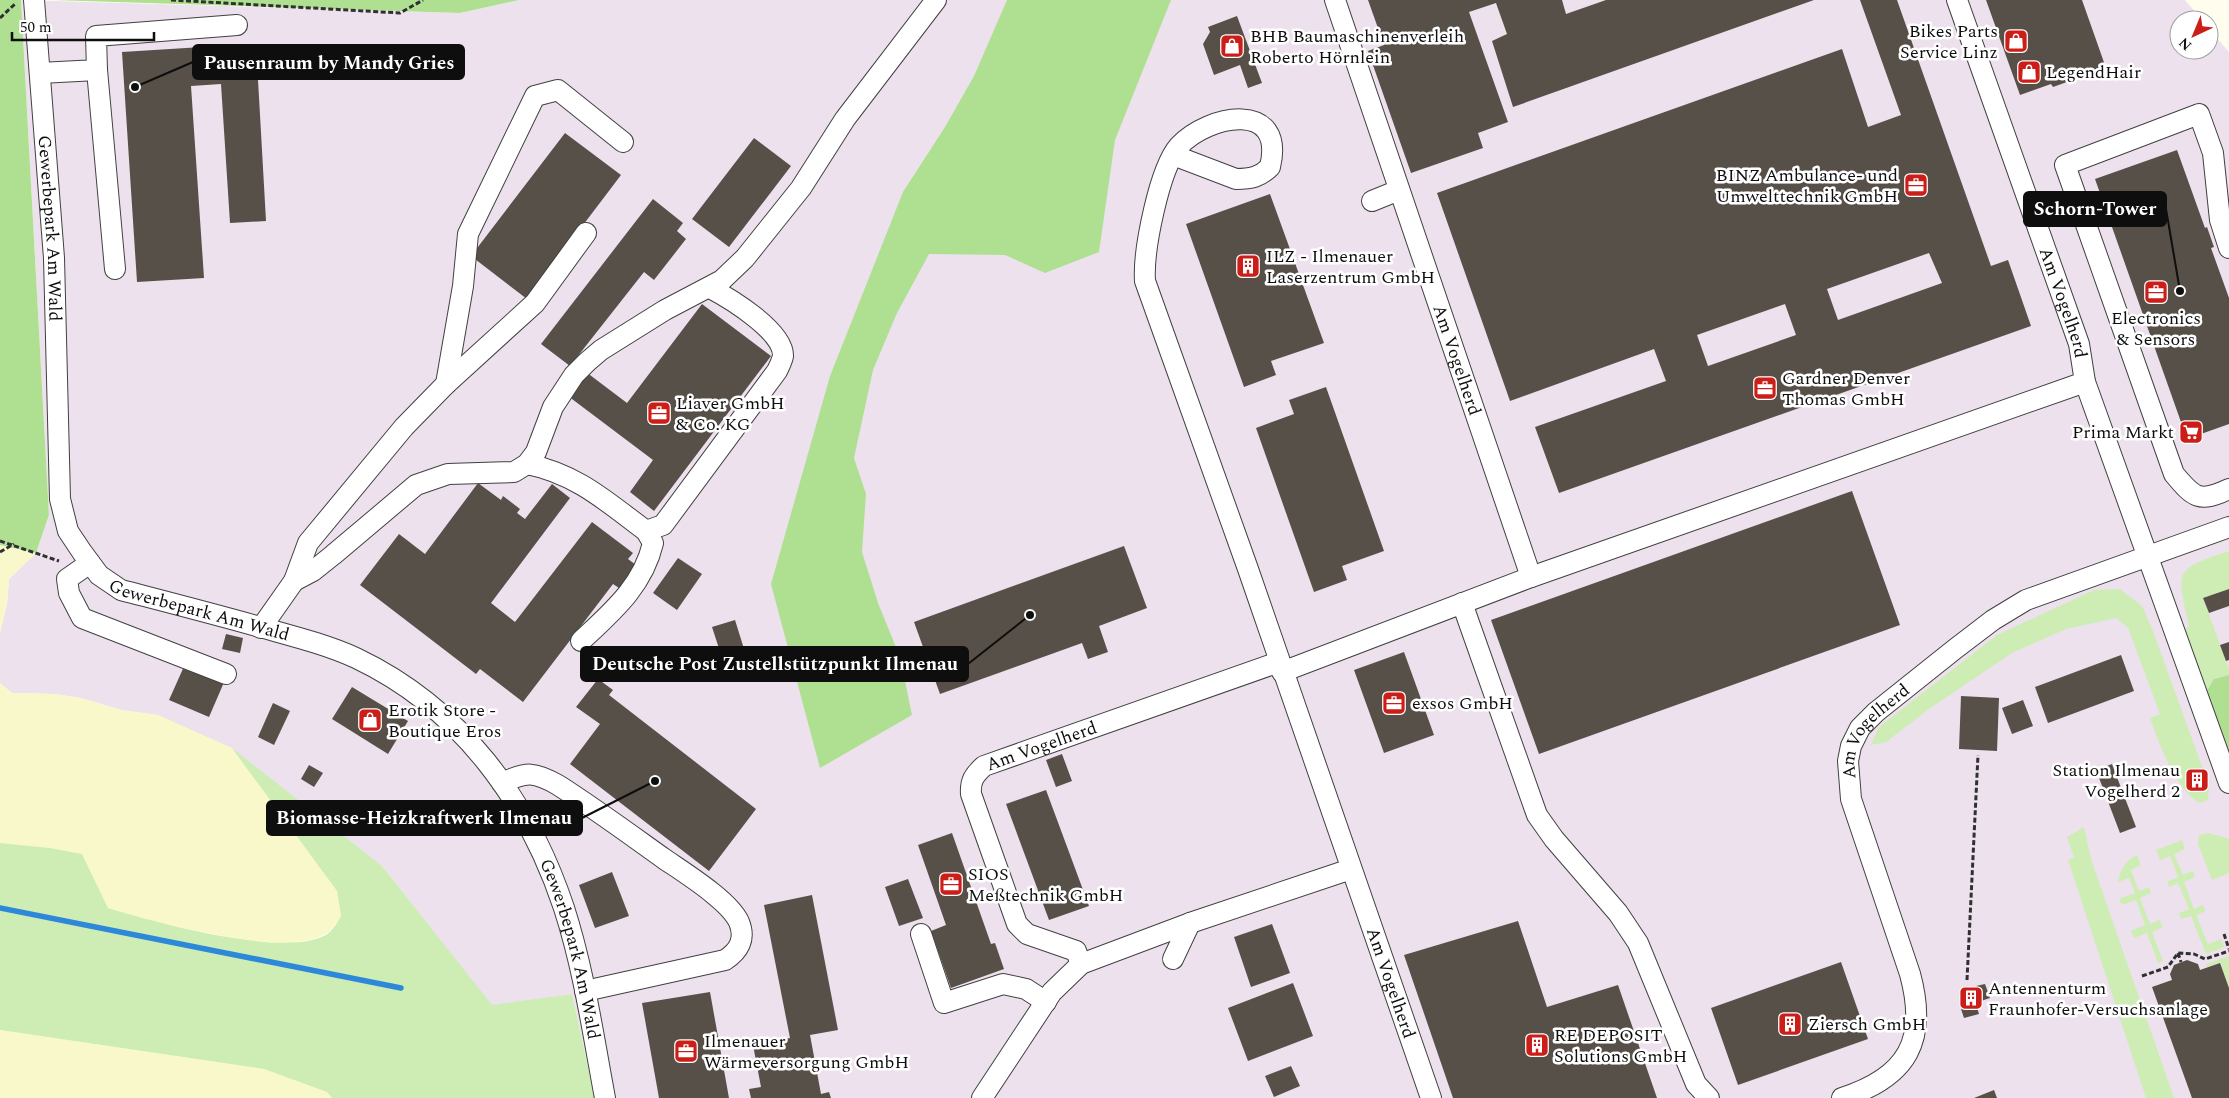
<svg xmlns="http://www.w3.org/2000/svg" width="2229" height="1098" viewBox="0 0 2229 1098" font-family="Spectral,serif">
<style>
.industrial{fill:#ede1ed}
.farmland{fill:#f8f8cb}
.green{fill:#cdedb4}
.forest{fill:#afe092}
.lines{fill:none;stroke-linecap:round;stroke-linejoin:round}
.stream{stroke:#2e88d9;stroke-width:5.5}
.building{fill:#575049;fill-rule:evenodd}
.minor-casing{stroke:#414141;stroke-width:22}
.path{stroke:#303030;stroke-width:3;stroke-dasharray:5 2.5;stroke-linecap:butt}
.minor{stroke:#fff;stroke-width:20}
.labels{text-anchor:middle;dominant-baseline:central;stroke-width:5;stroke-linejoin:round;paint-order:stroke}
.poi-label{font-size:18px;fill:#0e0e0e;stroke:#fff;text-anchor:start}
.street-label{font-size:18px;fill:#0e0e0e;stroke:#fff}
.leader{fill:none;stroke:#0e0e0e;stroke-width:2}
.callout-dot{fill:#0e0e0e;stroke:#fff;stroke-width:2}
.callout{fill:#0e0e0e;stroke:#0e0e0e;stroke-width:2}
.callout-label{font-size:19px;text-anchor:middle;font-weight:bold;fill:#fff}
</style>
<rect width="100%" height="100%" fill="#fffdee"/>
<path class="industrial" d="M21,0L460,13L519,0H2185L2202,20H2179V50H2209V29L2229,52V1098H595L572,994L492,1006L382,866L158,715L121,710L81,698L54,694L12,693L0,683V633L7,604L9,579L36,553L49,515Z"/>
<path class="farmland" d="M0,546L36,553L9,579L7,604L0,633Z
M0,683L12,693L54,694L81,698L121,710L158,715L232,748L337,891L341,916L329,932L314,939L291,943L250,941L166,925L108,908L82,854L50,848L0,843Z
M0,1030L264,1069L327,1092L332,1098H0Z"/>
<path class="green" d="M2229,551V589L2203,598L2229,669V675L2214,679L2206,692L2183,630L2189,627C2177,570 2172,570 2229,551Z
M2120,589L2142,606L2153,631L2209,786L2208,800L2200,803C2176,791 2159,743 2150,718L2160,714L2128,628L2116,618L2066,629L2012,653L1929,709L1886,742L1871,745L1879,727L1997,635L2094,590Z
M232,748L382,866L492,1005L572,994L595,1098H332L327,1092L264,1069L0,1030V843L50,848L82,854L108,908C151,921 294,962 330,932C334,928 338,921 341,916L337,891Z
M2084,827L2091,859L2174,1098H2146L2068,860L2074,857L2067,837Z
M2209,833L2229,839V873L2212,880L2198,844L2199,835Z
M2182,840L2185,849L2174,854L2183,875L2193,871L2195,877L2184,882L2194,909L2203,905L2206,911L2196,915L2208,944L2221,939L2224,947L2206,954L2191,916L2181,919L2179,913L2189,909L2178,883L2169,887L2167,882L2178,877L2170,856L2160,860L2156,850Z
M2137,855L2141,865L2131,870L2139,891L2149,887L2151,893L2140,898L2150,924L2160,920L2163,927L2152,932L2163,961L2158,963L2147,933L2134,938L2131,931L2145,925L2136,900L2122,905L2119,899L2135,893L2129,878L2118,882C2120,870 2126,860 2137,855Z
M2229,956V988L2220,963L2207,967L2206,964Z"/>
<path class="forest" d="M0,0H21L49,515L36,553L0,545Z
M52,0H519L460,13Z
M1007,0H1171L1115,140L1099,252L1045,273L1005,255L929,254L897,313L873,370L854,458L866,494L862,552L878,603L900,657L912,715L820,768L771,584L830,376L903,192L945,127L974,76Z
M2229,675V757L2206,692L2214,679Z"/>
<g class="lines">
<path class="stream" d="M0,908L401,988"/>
</g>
<path class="building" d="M1368,0H1562L1566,14L1606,0H1814L1513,107L1492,41L1507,34L1496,3L1469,12L1508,122L1478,133L1483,148L1411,173L1368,51L1384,45Z
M1860,0H1897L1991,266L2008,260L2031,326L1559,493L1535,427L1666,381L1654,349L1510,401L1437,193L1842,49L1868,127L1901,115ZM1929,253L1942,283L1838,320L1827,289ZM1785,304L1796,335L1708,366L1697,335Z
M1986,0H2082L2106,68L2053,87L2051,84L2020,95Z
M1237,16L1262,83L1248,88L1240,65L1214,75L1203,44L1210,32L1208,27Z
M218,46L219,63L257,62L266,221L230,223L221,84L191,86L204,278L137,282L122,52Z
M565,133L621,175L527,299L471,256Z
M754,138L791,166L729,247L692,219Z
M2177,150L2205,228L2207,227L2214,247L2211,248L2229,298V424L2187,439L2095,179Z
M1270,194L1324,343L1271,361L1276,375L1244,387L1186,224Z
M653,199L683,223L677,231L686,239L654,280L644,272L570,366L541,344Z
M702,304L771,356L654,511L630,492L653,460L568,396L586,372L627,403Z
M1326,387L1384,551L1342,566L1347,580L1314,592L1256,428L1294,414L1289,400Z
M478,483L501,500L503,496L520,509L517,513L525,519L552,484L570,498L491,603L515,622L592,522L633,553L628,559L636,565L619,588L613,584L523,702L480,669L476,674L360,585L399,534L425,554Z
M1852,491L1900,625L1539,754L1491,620Z
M1124,546L1147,608L1099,626L1108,652L1088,659L1082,643L940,694L914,622Z
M678,558L702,574L677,610L653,593Z
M2229,589V606L2209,613L2203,598Z
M735,620L745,652L757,648L762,665L728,676L712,627Z
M226,634L243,638L240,653L222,649Z
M2229,642V660L2226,661L2220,645Z
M1404,652L1434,735L1384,753L1354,670Z
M2121,655L2134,691L2048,723L2035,687Z
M186,662L225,680L209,717L169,700Z
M598,679L613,690L609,695L756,809L709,871L570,764L600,724L576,707Z
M352,687L408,721L388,754L332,719Z
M1961,696L1999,698L1997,751L1959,749Z
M2023,700L2033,726L2012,734L2002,708Z
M273,703L290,711L274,745L258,737Z
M1062,754L1072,781L1056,787L1046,760Z
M2112,764L2136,827L2120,833L2096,770Z
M309,765L323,773L314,787L301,779Z
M2199,776L2200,782L2196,783L2195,777Z
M1046,790L1089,906L1049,920L1006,804Z
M952,833L991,944L995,943L1004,969L951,988L931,931L946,925L918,845Z
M612,872L629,916L595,928L579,885Z
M908,879L923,918L899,926L885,887Z
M812,895L838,1030L810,1035L821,1094L829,1092L831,1098H751L749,1089L761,1087L753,1045L790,1038L764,905Z
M1518,921L1547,1007L1618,985L1657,1098H1453L1404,955Z
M1272,924L1290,973L1251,987L1234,937Z
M2187,960L2198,964L2200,970L2220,963L2229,988V1098H2192L2152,987L2172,980L2170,974L2174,965Z
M1841,962L1868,1039L1738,1085L1711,1008Z
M1293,983L1313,1036L1248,1061L1228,1008Z
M1985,984L1990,998L1981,1001L1976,986Z
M710,992L729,1098H659L642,1003Z
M1967 997a4 4 0 1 1 8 0a4 4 0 1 1-8 0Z
M1976,1004L1979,1014L1964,1018L1961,1009Z
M1291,1066L1300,1086L1274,1097L1265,1076Z
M1994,1090L1997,1098H1974Z"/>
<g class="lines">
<g class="minor-casing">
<g id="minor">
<path id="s1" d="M34,0L54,258L60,499L68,531L82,552L99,575L121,590C167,602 214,614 260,627C292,636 325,644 356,658C461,708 528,800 564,908C584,970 593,1034 605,1098"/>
<path id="s2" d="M1335,0L1531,577"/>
<path id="s3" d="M1957,0L2079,344L2085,382L2229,783"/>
<path d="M97,70L115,269"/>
<path d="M40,73L97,70L96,36L237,25"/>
<path id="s4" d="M1173,155L1236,179C1251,179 1260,177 1270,167C1286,100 1209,114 1179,146C1159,169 1143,251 1145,281L1248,569L1431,1098"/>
<path d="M1372,201L1399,190"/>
<path d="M2229,248L2220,220L2213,153L2199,114L2065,165L2174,474C2194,498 2199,503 2229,489"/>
<path d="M446,384L463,286L468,234L535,96L558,90L623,142"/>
<path d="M527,464C577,474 607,502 646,531L653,543C643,586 612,612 581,641"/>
<path d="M646,531L663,525L777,371C779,367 782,361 783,356C784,331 729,298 710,288"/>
<path d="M90,563L67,579L69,593L82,618L226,674"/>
<path d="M294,581L313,571L333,555L416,485L448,474L514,472L527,464L536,452L553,407L574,375L587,362L601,350L665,310L722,280L745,258L801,188L845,119L936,0"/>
<path d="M1462,603L1537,815L1554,839L1618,913L1638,943L1696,1084L1709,1098"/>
<path d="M261,628L294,581L308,543L404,427L446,384L535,303L586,233"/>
<path d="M1282,672L1531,577L2085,382"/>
<path d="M502,783C527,771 535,772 558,785C594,808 628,833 663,858C683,872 729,900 739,922C746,939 739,951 725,960L585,991"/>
<path d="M921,934L944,1003L1003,984L1026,989L1046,1002"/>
<path d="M1173,959L1190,923"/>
<path id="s5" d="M1081,964L1076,951L1027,934L1017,924L971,794C970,781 974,775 984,766L1279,662"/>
<path d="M982,1098L1052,992L1081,964L1190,923L1351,869"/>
<path id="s6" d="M1842,1098C1908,1077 1928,1040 1910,974L1851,799L1848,761L1851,746L1860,728L1876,712L1955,649L1993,620L2026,600L2229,527"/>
</g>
</g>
<path class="path" d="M171,0L400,13L423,0
M0,18L16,3
M0,541L59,561
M0,552L14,544
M2224,934L2229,949
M2178,953L2181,962
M2142,976L2168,967L2178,953L2194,954L2205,959L2229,951
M1967,980L1978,755"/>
<use href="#minor" class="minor"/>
</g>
<defs>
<g id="shop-square" transform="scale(1.25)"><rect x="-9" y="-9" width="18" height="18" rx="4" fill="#cb1e19" stroke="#fff"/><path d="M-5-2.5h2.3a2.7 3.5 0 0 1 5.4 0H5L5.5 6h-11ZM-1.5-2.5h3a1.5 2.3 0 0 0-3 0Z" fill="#fff"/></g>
<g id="office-square" transform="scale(1.25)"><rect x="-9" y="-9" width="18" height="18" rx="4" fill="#cb1e19" stroke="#fff"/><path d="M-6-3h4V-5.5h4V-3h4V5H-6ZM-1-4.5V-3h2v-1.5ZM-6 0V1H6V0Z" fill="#fff"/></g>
<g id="building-square" transform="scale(1.25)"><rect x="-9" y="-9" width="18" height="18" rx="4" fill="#cb1e19" stroke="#fff"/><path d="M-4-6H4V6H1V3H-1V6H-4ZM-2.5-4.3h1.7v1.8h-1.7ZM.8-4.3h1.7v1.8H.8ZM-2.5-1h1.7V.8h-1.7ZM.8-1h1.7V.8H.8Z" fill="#fff"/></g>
<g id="supermarket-square" transform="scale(1.25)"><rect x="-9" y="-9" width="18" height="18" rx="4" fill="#cb1e19" stroke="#fff"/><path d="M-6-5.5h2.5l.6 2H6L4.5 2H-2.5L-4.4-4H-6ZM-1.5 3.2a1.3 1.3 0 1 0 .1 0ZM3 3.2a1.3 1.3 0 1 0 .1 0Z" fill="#fff"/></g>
</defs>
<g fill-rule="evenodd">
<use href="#shop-square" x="2016" y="41"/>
<use href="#shop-square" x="1232" y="46"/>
<use href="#shop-square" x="2029" y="72"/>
<use href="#office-square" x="1916" y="185"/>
<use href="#building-square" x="1248" y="266"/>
<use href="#office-square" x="2156" y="292"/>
<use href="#office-square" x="1765" y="388"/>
<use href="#office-square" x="659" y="413"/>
<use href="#supermarket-square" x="2191" y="432"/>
<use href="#office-square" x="1394" y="703"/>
<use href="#shop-square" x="370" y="720"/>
<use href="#building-square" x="2197" y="780"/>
<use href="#office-square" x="951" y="884"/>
<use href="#building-square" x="1971" y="998"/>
<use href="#building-square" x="1790" y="1024"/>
<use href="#building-square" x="1537" y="1045"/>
<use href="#office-square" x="686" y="1051"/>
</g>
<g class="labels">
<g class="poi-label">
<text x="1998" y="31" text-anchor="end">Bikes Parts<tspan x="1998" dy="21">Service Linz</tspan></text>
<text x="1250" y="36">BHB Baumaschinenverleih<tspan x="1250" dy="21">Roberto Hörnlein</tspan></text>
<text x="2046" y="72">LegendHair</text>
<text x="1898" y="175" text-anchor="end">BINZ Ambulance- und<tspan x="1898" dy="21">Umwelttechnik GmbH</tspan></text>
<text x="1266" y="256">ILZ - Ilmenauer<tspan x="1266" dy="21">Laserzentrum GmbH</tspan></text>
<text x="2156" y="318" text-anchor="middle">Electronics<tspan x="2156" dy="21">&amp; Sensors</tspan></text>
<text x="1782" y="378">Gardner Denver<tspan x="1782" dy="21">Thomas GmbH</tspan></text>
<text x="676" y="403">Liaver GmbH<tspan x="676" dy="21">&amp; Co. KG</tspan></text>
<text x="2174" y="432" text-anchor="end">Prima Markt</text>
<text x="1412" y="703">exsos GmbH</text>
<text x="388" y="710">Erotik Store -<tspan x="388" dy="21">Boutique Eros</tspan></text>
<text x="2180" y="770" text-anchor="end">Station Ilmenau<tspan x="2180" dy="21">Vogelherd 2</tspan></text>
<text x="968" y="874">SIOS<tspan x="968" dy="21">Meßtechnik GmbH</tspan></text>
<text x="1988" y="988">Antennenturm<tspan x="1988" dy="21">Fraunhofer-Versuchsanlage</tspan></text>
<text x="1808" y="1024">Ziersch GmbH</text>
<text x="1554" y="1035">RE DEPOSIT<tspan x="1554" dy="21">Solutions GmbH</tspan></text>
<text x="704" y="1041">Ilmenauer<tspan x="704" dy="21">Wärmeversorgung GmbH</tspan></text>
</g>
<g class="street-label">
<text stroke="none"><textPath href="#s1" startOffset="229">Gewerbepark Am Wald</textPath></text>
<text stroke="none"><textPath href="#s3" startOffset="321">Am Vogelherd</textPath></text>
<text stroke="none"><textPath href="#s2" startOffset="380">Am Vogelherd</textPath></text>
<text stroke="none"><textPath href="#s1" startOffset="694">Gewerbepark Am Wald</textPath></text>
<text stroke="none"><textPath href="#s6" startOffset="425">Am Vogelherd</textPath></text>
<text stroke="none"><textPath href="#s5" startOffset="311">Am Vogelherd</textPath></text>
<text stroke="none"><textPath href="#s1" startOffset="1234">Gewerbepark Am Wald</textPath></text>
<text stroke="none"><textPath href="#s4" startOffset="1125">Am Vogelherd</textPath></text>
</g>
</g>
<path class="leader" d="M135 87L193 62M2180 291L2166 209M1030 615L968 664M655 781L582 818"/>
<g class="callout-dot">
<circle cx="135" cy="87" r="5"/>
<circle cx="2180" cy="291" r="5"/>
<circle cx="1030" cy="615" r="5"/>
<circle cx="655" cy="781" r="5"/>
</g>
<g class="callout">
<rect x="193" y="45" width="271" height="34" rx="5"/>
<rect x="2024" y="192" width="142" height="34" rx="5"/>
<rect x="581" y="647" width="387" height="34" rx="5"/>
<rect x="267" y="801" width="315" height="34" rx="5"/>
</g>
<g class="callout-label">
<text x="329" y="69">Pausenraum by Mandy Gries</text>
<text x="2095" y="215">Schorn-Tower</text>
<text x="775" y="670">Deutsche Post Zustellstützpunkt Ilmenau</text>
<text x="424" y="824">Biomasse-Heizkraftwerk Ilmenau</text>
</g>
<g transform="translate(2194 35) rotate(224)"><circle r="24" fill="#ffffff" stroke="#9f9f9f"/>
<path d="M0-4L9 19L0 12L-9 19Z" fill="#cb1e19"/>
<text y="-8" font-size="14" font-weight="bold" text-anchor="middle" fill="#0e0e0e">N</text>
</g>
<path d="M12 32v8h142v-8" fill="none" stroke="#0e0e0e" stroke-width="2.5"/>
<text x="20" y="32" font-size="15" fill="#0e0e0e" stroke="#ffffff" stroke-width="4" paint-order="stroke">50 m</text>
</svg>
